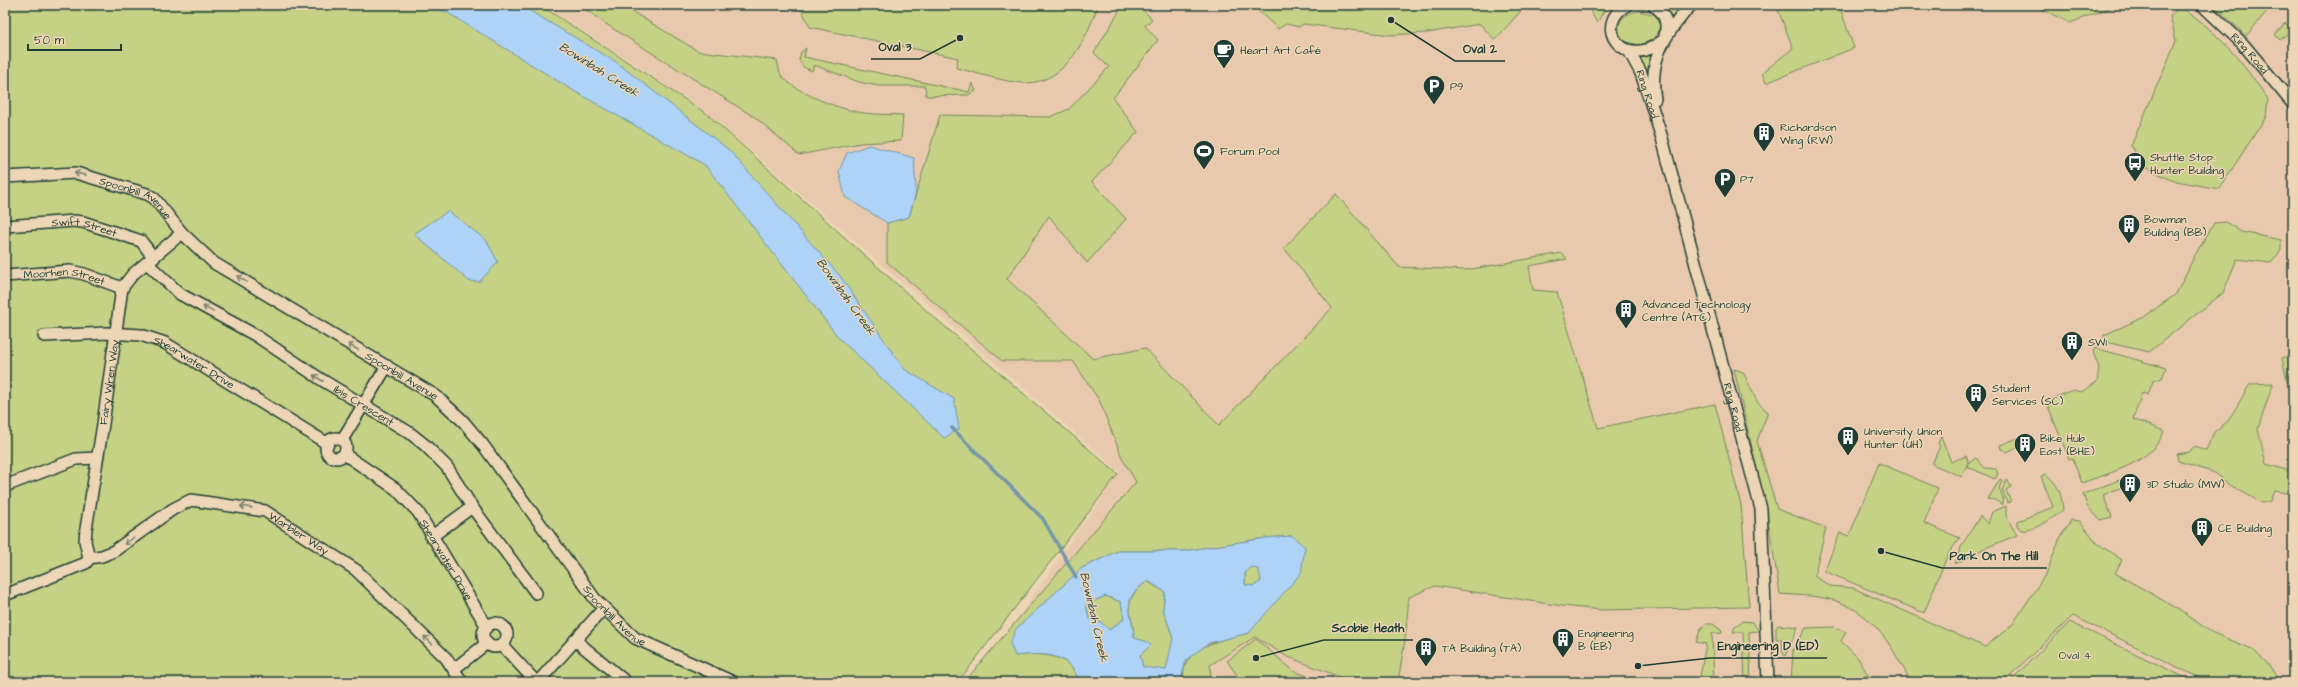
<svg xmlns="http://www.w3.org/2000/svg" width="2298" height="687" viewBox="0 0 2298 687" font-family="'Architects Daughter',sans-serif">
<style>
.built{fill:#e9c9ad}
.green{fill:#c5d185;stroke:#72875c}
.water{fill:#aed3f7;stroke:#7597a9;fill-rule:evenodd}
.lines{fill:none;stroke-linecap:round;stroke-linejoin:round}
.stream{stroke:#7597a9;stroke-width:3.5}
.minor-casing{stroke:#1f3d34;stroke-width:14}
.minor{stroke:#ecd6b5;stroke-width:11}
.oneway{stroke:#7b826e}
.labels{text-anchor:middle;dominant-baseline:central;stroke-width:3;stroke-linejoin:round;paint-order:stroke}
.poi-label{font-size:11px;fill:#1f3d34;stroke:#ecd6b5;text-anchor:start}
.street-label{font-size:11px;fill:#1f3d34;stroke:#ecd6b5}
.park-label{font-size:11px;fill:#304c3c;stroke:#ecd6b5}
.water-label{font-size:12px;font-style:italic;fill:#2d4c48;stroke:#ecd6b5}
.leader{fill:none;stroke:#1f3d34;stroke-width:1.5}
.callout-dot{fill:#1f3d34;stroke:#ecd6b5;stroke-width:1.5}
.callout-label{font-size:12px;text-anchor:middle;font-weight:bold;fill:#1f3d34;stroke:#ecd6b5;stroke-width:3;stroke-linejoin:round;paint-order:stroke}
</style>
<rect width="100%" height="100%" fill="#ecd6b5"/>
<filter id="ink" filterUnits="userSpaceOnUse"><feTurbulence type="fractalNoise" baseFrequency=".025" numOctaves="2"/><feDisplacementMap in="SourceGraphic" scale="8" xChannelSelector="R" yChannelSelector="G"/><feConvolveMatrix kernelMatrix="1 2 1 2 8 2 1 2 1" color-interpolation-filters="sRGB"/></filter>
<g filter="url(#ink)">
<path class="built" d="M544,5H2293V682H972L1120,472L707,112Z"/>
<path class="green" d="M5,5H540L706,113L929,313L1118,474L958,682H5Z
M579,5H621L698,51L777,60C778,64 779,71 781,75C795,93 843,111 865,113C877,115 890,114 903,115L901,141L860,143L799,155L756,118L612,28Z
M799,5H1098C1087,37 1067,83 1025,83C1002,82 978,73 956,68L958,58L810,27Z
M1123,5H1145L1142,9L1152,19L1145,26L1158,40L1113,98L1138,132L1092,182L1126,219L1087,263L1049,216L1007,279L1093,359L1145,348L1219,425L1332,308L1284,248L1336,194L1399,267L1466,270L1562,253L1567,259L1529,266L1533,290L1557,292L1598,428L1715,404L1741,505L1749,607L1601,610L1562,606L1435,586L1409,597L1405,640L1398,682H1343L1340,677L1286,656L1255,637L1210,665L1211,682H1184C1177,647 1224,639 1249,633L1292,536L1266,538L1184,551H1118L1082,568L1017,629L1015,656C1041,653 1070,652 1079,682H964L1136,482L1123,460L1099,400L1073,361H1002L887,262V223L909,217L940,115L1050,117L1069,109L1109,67L1094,53Z
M1252,5H1526L1495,40L1480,24L1427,33L1390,35L1303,24L1299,27L1286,24L1278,29Z
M1587,5H1607L1597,23Z
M1670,5H1686L1672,20L1667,6Z
M1776,5H1839L1854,48L1766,83L1762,73L1793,48Z
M2033,5H2117L2070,23Z
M2214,5H2267L2270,8L2246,36Z
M2180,7C2218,30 2243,64 2268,99L2266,117L2219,189L2171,180L2143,166L2131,146L2176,41L2170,16Z
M1639,11L1656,15C1665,31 1655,41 1639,45L1623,41C1613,25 1622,13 1639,11Z
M2285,23L2293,30V37L2289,32L2280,40L2275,35Z
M806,48L804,57L969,92L972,83L976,91L968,95L926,96L925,86H878L859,82L814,65L812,71L803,67L799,60L801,52Z
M1655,55L1650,91L1637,58Z
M2226,222L2241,232L2281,240V251L2270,263L2237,259L2223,293L2149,352L2105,342L2104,335L2144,317L2176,294L2195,255L2214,223Z
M2095,348L2166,368L2162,378L2153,381L2148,395L2142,393L2133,419L2164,431C2153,463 2111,472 2082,483L2072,458L2069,459L2046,401L2073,390L2081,392L2097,382L2099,368L2093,352Z
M2293,354V384L2287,382L2282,358Z
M1734,369L1743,372L1758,403L1768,412L1757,441L1777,509L1826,528L1814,576L1830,586L1853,588L1985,647L2012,625L2047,572L2059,540L2071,520L2080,521L2097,543L2122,560L2115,573L2180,610L2211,632L2252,649L2267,663L2282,682H2208L2073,616L2003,682H1911C1894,651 1878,619 1844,604C1825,595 1801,596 1780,594L1767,514Z
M2273,383L2258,429L2266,464L2293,472V494L2274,491L2270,501L2262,503L2230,485L2215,473L2178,461L2177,454L2188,452L2195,446L2206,450L2214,432L2228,421L2250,384Z
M1941,436L1951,462L1966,456L1968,461L1962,477L1932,464L1940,446L1938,444Z
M2018,438L2016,448L2007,452L2001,449L2000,445Z
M1976,458L1985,468L1996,469L1998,474L1995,479L1968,467L1970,462Z
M1879,463L1938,488L1924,523L1960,538L1948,554L1924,613L1824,571L1840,533L1849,536Z
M2046,474C2058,484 2062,494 2063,510C2057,516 2015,545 2018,521L2053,507L2041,476Z
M2000,479L2002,480L1999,489L2003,498L2002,505L1996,500L1988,499Z
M2007,479L2011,487L2006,490L2011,502L2007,503L2002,490Z
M2119,480L2122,487L2103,495L2112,517L2100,520L2087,506L2083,494Z
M2006,506V516L2017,535L1983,549L1955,564L1961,547L1980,516L1988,524L1992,512Z
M1252,566L1260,570L1261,581L1254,586L1245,585V572Z
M1147,581L1165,592L1163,609L1173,638L1167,670L1143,668L1140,655L1145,641L1134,638C1133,608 1119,604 1147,581Z
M1106,596L1121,602L1124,619L1109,630L1102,623L1089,618L1086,604Z
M1743,621L1752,622L1759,631L1749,632L1751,682H1745L1743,632H1733L1735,626Z
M2070,622L2194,682H2009Z
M1706,624H1713L1721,630L1722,633L1712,634L1714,682H1699L1706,644L1696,642L1701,628Z
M1778,625L1798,627L1785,656L1783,654L1782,640H1776V628Z
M1834,627L1846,632L1841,641L1858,658L1868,675L1855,681L1854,678L1847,682H1791L1793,650L1806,628Z
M1256,639L1294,671L1323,682H1242L1227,661Z"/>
<path class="water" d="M429,5H520L616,62L729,150L840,276L904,369L954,399L959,429L944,438L838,337L705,165L574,91L448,13Z
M869,145L914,158L916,192L909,217L887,223L845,197L839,171L847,153Z
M448,211L486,240L498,262L479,282L469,281L414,234Z
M1292,536L1305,547L1301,573L1249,633L1209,643L1186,660L1182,676L1184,682H1079C1070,651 1041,653 1015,656L1010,643L1016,629L1082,568L1118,551H1184L1266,538ZM1252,567L1259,570L1261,581L1254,586L1245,585V573ZM1148,581L1165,592L1163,609L1173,638L1166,670L1143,667L1140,655L1151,645L1145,641L1134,638C1133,610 1118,601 1148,581ZM1106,596L1121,602L1124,619L1109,630L1102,623L1089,618L1086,604Z"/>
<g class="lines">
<path class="stream" d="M952,428L1043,519L1076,577"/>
<g class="minor-casing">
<g id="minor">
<path d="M1627,5C1591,25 1624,72 1662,41"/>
<path d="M1653,5C1665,13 1668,22 1665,36"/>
<path id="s1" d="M2202,5L2243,44L2293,104"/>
<path id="s2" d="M1629,51L1641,73L1662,138L1761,509L1768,682"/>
<path d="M1655,99C1648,58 1666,33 1691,5"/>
<path id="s3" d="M5,177L76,173L147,194L154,198L182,233L214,263L436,396L463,421L483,445L595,599L635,638L733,682"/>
<path id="s4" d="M5,226L74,221L83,222L141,241L154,258"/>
<path id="s5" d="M148,264L180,294L255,335L322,380L410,433L425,445L447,467L472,507L536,593"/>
<path id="s6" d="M5,276L70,271L84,274L122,288"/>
<path id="s7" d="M44,336L107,333L141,335L165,343L328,444"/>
<circle cx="336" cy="448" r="10"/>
<path d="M342,440L387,366"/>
<path id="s8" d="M344,454L396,489L418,512L487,627"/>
<path d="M5,486L76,459L97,458"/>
<path d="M431,537L472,507"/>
<path id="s9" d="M89,558L102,556L114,551L173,509L191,500L265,511L356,570L446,658L462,682"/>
<path id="s10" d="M89,558L85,541L86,529L103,424L122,288L133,274L182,233"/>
<path d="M5,595L86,563L89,558"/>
<circle cx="495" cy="635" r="12"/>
<path d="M575,640L626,682"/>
<path d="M502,645L536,682"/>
<path d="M454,669L487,643"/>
<path d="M538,682L604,608"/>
</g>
</g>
<use href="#minor" class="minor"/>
</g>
<defs><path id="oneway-shaft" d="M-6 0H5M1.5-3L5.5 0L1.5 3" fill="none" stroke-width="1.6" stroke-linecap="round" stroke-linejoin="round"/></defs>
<g class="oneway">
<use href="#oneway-shaft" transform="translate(80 174) rotate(-169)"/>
<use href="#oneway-shaft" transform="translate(242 279) rotate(-149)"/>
<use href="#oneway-shaft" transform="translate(208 309) rotate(-152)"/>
<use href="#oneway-shaft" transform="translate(353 347) rotate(-150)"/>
<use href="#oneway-shaft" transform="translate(318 378) rotate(-147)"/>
<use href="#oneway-shaft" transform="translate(246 507) rotate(-170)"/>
<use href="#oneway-shaft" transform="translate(129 541) rotate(144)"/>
<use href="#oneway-shaft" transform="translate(428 640) rotate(-136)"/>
</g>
</g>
<defs>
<g id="cafe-pin" transform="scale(1.15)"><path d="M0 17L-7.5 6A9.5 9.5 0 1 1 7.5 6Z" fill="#1f3d34" stroke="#ecd6b5"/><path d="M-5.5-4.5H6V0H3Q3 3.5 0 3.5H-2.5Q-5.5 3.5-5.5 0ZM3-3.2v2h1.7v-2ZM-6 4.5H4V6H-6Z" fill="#fff"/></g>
<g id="parking-pin" transform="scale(1.15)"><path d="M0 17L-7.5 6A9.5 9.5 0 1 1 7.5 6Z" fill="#1f3d34" stroke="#ecd6b5"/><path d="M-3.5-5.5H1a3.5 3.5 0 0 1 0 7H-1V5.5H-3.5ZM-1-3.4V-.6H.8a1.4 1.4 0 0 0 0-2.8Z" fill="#fff"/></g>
<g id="building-pin" transform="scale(1.15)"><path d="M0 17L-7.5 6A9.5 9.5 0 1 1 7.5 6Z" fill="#1f3d34" stroke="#ecd6b5"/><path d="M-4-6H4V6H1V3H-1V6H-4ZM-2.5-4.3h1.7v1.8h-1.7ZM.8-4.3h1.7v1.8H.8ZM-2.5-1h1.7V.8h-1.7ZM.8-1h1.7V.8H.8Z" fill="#fff"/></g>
<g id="stadium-pin" transform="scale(1.15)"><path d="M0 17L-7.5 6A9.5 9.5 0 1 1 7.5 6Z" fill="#1f3d34" stroke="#ecd6b5"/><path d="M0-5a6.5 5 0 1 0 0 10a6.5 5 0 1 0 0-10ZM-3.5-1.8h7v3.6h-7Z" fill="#fff"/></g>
<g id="bus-pin" transform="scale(1.15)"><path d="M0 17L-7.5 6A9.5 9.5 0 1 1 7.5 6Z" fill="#1f3d34" stroke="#ecd6b5"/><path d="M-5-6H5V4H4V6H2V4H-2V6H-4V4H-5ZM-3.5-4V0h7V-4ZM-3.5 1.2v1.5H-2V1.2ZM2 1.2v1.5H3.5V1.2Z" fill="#fff"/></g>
</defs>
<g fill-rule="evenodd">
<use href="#cafe-pin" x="1224" y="50"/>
<use href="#parking-pin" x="1434" y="86"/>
<use href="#building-pin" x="1764" y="133"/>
<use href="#stadium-pin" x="1204" y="151"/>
<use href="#bus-pin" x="2135" y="163"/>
<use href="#parking-pin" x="1725" y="179"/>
<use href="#building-pin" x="2129" y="225"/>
<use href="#building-pin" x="1626" y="310"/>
<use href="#building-pin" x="2072" y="342"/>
<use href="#building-pin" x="1976" y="394"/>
<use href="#building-pin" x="1848" y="437"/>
<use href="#building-pin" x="2025" y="444"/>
<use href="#building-pin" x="2130" y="484"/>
<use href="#building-pin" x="2202" y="528"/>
<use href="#building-pin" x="1563" y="639"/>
<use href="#building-pin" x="1426" y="648"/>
</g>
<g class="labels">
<g class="poi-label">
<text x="1240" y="50">Heart Art Café</text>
<text x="1450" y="86">P9</text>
<text x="1780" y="127">Richardson<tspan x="1780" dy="13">Wing (RW)</tspan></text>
<text x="1220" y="151">Forum Pool</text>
<text x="2150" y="157">Shuttle Stop:<tspan x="2150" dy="13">Hunter Building</tspan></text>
<text x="1740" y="179">P7</text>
<text x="2144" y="219">Bowman<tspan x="2144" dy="13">Building (BB)</tspan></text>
<text x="1642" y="304">Advanced Technology<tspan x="1642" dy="13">Centre (ATC)</tspan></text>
<text x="2088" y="342">SW1</text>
<text x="1992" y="388">Student<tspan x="1992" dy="13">Services (SC)</tspan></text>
<text x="1864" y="431">University Union<tspan x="1864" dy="13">Hunter (UH)</tspan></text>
<text x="2040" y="438">Bike Hub<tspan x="2040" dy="13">East (BHE)</tspan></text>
<text x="2146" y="484">3D Studio (MW)</text>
<text x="2218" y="528">CE Building</text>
<text x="1578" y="633">Engineering<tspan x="1578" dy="13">B (EB)</tspan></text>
<text x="1442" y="648">TA Building (TA)</text>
</g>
<g class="street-label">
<text stroke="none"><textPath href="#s1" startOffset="68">Ring Road</textPath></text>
<text stroke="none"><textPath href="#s2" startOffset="47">Ring Road</textPath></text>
<text stroke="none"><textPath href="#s3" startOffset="137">Spoonbill Avenue</textPath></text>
<text stroke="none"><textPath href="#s4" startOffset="80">Swift Street</textPath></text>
<text stroke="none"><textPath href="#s6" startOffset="60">Moorhen Street</textPath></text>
<text stroke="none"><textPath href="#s7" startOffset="157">Shearwater Drive</textPath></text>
<text stroke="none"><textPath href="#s3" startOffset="461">Spoonbill Avenue</textPath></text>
<text stroke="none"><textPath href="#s10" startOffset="178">Fairy Wren Way</textPath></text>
<text stroke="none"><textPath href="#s5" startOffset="259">Ibis Crescent</textPath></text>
<text stroke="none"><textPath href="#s2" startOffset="372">Ring Road</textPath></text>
<text stroke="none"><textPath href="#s9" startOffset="234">Warbler Way</textPath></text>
<text stroke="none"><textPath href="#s8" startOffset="150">Shearwater Drive</textPath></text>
<text stroke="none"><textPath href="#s3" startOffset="785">Spoonbill Avenue</textPath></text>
</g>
<g class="park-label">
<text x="2075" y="655">Oval 4</text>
</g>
<g class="water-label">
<text transform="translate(599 70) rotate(32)">Bowinbah Creek</text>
<text transform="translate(846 297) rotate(54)">Bowinbah Creek</text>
<text transform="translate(1094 617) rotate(77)">Bowinbah Creek</text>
</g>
</g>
<path class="leader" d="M960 38L920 59H871M1391 20L1455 61H1505M1881 551L1942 568H2047M1256 658L1324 640H1413M1638 666L1710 658H1827"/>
<g class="callout-dot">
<circle cx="960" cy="38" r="4"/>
<circle cx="1391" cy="20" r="4"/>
<circle cx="1881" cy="551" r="4"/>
<circle cx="1256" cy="658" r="4"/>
<circle cx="1638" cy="666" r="4"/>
</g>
<g class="callout-label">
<text x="895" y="51">Oval 3</text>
<text x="1480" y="53">Oval 2</text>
<text x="1994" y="560">Park On The Hill</text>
<text x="1368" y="632">Scobie Heath</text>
<text x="1768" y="650">Engineering D (ED)</text>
</g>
<rect width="2298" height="687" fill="none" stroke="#ecd6b5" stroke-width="20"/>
<rect x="10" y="10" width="2278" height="667" fill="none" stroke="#1f3d34" stroke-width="1.5" filter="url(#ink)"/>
<path d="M28 44v6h93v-6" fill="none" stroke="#1f3d34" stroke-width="2"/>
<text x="34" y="44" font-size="12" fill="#1f3d34" stroke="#ecd6b5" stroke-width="3" paint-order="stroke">50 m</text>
</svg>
